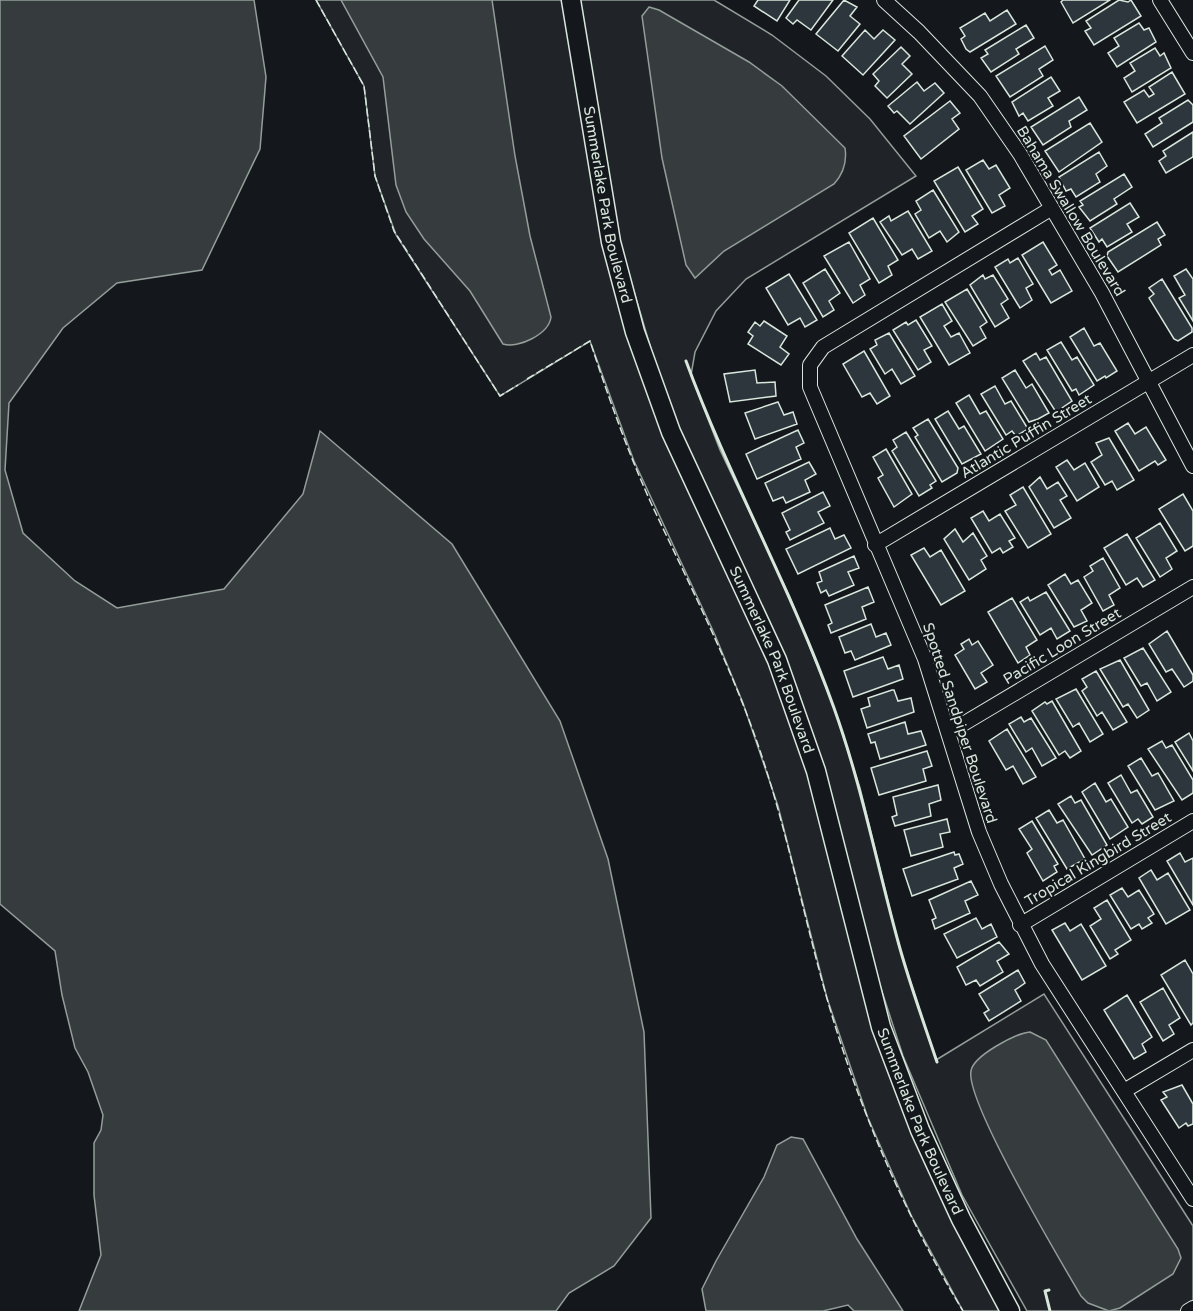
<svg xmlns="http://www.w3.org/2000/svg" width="1193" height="1311" viewBox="0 0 1193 1311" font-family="'Varela Round',sans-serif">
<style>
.green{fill:#202428;stroke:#939e99;stroke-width:1.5}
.water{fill:#363b3e;stroke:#939e99;stroke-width:1.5}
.building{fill:#2c363c;stroke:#d8e6dc;stroke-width:1.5}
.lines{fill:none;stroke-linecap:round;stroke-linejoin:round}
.minor-casing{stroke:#d8e6dc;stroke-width:16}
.secondary-casing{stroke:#d8e6dc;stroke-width:21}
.minor{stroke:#14181c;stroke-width:14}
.secondary{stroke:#14181c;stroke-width:18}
.fence{stroke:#d8e6dc;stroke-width:1.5;stroke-dasharray:8 3;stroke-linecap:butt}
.wall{stroke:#d8e6dc;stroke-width:3}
.labels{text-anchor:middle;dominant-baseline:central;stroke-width:4.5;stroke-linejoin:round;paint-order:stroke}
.street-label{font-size:15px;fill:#d8e6dc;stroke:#14181c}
</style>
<rect width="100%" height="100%" fill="#14181c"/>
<path class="green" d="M316,0H571L635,332L777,660L881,1027L1010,1311H963L911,1215L868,1118L827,998L778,806L743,703L715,635L634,461L590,341L500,396L396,235L375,176L364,86Z
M580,0H714L772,35L826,76L870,119L916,176L746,279L716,311L695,352L691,375L720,450L790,597L835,711L860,788L899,946L936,1060L1044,994L1193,1226V1311H1027L962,1195L903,1056L875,970L831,793L772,630L686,447L654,359L619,241Z"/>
<path class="water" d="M0,0H254L266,77L260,149L202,270L117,283L63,328L9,403L5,470L23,533L75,581L117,608L224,589L303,494L320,431L452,544L560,721L608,859L644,1032L651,1218L614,1266L569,1293L556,1311H79L101,1255L94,1195V1143L101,1130L103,1115L88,1072L75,1048L62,995L55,951L0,904Z
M341,0H492L515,156L530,236L551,317C549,334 518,349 503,344L470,291L424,239L406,212L396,185L383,77Z
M649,7L659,10L749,62L782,86L845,148C847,161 843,174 834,184L724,251L695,278L686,265L662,158L642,16Z
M1030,1032L1046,1040L1178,1249L1181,1258L1173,1274L1120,1308L1109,1311L1088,1303L1081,1296C1061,1262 965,1100 971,1071C973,1056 1016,1033 1030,1032Z
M791,1137L803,1139L857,1239L903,1311H854L848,1305L823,1311H706L702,1289L716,1261L764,1177L777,1145Z"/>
<path class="building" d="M758,0H790L777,21L754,6Z
M799,0H833L811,30L797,20L793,24L786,18Z
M844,0L857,7L850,16L860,24L838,51L816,34Z
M1063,0H1110L1073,23L1061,2Z
M1119,0L1128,2L1131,0L1141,16L1094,45L1085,31L1091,28L1086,21Z
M1007,10L1016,24L970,52L966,49L961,39L965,36L960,28L985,13L990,21Z
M1139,23L1144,30L1149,28L1156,42L1117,67L1108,53L1119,46L1114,38Z
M1026,25L1034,38L1016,49L1019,54L991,72L981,58L988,54L985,50Z
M865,30L874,39L883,30L895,40L863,75L842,56Z
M1045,46L1053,60L1039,69L1043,76L1010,97L996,76Z
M901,47L910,56L902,64L912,74L887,98L875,86L879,81L873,74Z
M1155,48L1160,56L1164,53L1171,68L1132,92L1124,78L1135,71L1130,63Z
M1172,72L1185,94L1137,123L1124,102L1144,90L1149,97L1154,94L1149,87Z
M1051,77L1060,91L1048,98L1053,106L1028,121L1023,113L1019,116L1012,102Z
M917,82L924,91L935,83L944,93L910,124L897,111L894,113L888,106Z
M1079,97L1087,110L1069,121L1071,127L1043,145L1031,127Z
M1188,100L1193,105V122L1153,147L1145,134L1162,123L1159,118Z
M950,101L960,113L952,119L959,129L921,159L904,136Z
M1090,123L1102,142L1059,172L1045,151Z
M1193,132V157L1166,173L1159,161L1166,156L1163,151Z
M1099,152L1107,166L1096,174L1100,182L1076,197L1071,189L1066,191L1059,177Z
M983,160L989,169L996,165L1010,188L999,195L1005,206L992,213L966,170Z
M958,167L983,209L972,216L978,224L965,232L934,181Z
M1124,174L1132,187L1114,199L1117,204L1090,221L1079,207L1083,205L1080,201Z
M933,190L959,232L947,242L940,231L929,238L915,214L921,210L916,201Z
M1130,203L1139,217L1127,224L1132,232L1107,247L1102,239L1099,242L1090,228Z
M908,211L932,251L918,259L912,249L902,255L880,222L889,216L891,221Z
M873,218L898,260L888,266L892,275L879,283L849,233Z
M1157,222L1165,235L1158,239L1161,245L1118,272L1107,256L1108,252Z
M849,242L870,279L860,285L865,295L853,303L824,256Z
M1043,242L1057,265L1049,270L1052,275L1060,270L1072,291L1051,303L1022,255Z
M1018,258L1033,284L1026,288L1032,300L1020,308L995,267L1008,259L1010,263Z
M825,269L840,293L829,301L834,310L823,317L803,283Z
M1186,269L1193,279V321L1179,298L1185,295L1174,276Z
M789,274L817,320L805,327L800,318L788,325L766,288Z
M983,275L985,279L993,275L1008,299L1001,304L1009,318L995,327L970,285Z
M1162,279L1192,328V332L1178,341L1174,339L1149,298L1154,294L1149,288Z
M967,289L987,322L980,327L986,338L973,346L945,302Z
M942,304L952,321L944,326L951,337L959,333L970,353L949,365L920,317Z
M916,320L932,346L924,350L931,362L918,370L893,330L906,322L908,325Z
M764,321L787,336L780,347L789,354L781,365L748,344L753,336L748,332L755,322L760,326Z
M1084,328L1094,346L1100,343L1117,371L1106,378L1105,376L1097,381L1070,337Z
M889,333L915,376L901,384L892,369L885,374L870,349L877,345L875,340Z
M1061,342L1072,360L1077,357L1094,385L1079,395L1076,389L1072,391L1047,350Z
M864,351L890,396L877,404L870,393L862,397L843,364Z
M1036,353L1040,360L1046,357L1072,401L1056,412L1023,361Z
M755,370L757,383L775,382L776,396L730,402L724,374Z
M1015,370L1026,388L1032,384L1049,413L1038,419L1029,422L1002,378Z
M995,386L1005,404L1011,401L1028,429L1016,436L1012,431L1006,435L981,394Z
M969,395L980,414L986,411L1003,439L985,451L956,403Z
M778,402L784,415L793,412L797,424L755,439L745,413Z
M948,411L959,429L964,426L981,454L962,464L935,419Z
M928,419L958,468L957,473L942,482L915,437L918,435L913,428Z
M1128,423L1135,434L1146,427L1166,460L1158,465L1155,461L1139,471L1115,431Z
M798,430L804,443L796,447L801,459L757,479L746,454Z
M906,432L936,481L930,485L932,488L919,496L892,451L897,447L893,440Z
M1109,438L1134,480L1117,490L1112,481L1105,485L1091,462L1102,455L1096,443Z
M886,449L912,494L894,507L878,478L883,475L873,457Z
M1067,460L1074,470L1085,463L1099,487L1077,501L1056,467Z
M809,462L816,474L805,480L810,492L786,503L783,497L773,501L765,483Z
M1040,477L1047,489L1058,482L1067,496L1060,500L1071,518L1054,528L1029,487Z
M1023,487L1051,534L1028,548L1005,511L1016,505L1010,495Z
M823,492L830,506L818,512L824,523L790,540L786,532L790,530L782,513Z
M1183,494L1193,511V546L1185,551L1159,509Z
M983,511L989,521L1000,514L1015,538L1009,541L1013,547L1003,553L1000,548L992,553L971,518Z
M1160,523L1177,551L1166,558L1172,569L1160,577L1136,538Z
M830,528L835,539L844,535L851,548L798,574L786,549Z
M955,529L963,542L973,533L987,556L981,560L986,569L969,580L944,539Z
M1127,534L1155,580L1143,587L1137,578L1126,585L1104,548Z
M924,548L930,557L941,550L965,591L941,605L911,555Z
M854,556L859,568L848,572L854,585L829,596L826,590L821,593L817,583L822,581L819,572Z
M1103,558L1120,588L1109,595L1114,605L1103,611L1084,577L1093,571L1090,566Z
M1065,574L1071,584L1078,580L1092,603L1081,610L1087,621L1074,627L1048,585Z
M868,587L874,602L862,607L866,619L831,633L828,625L832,623L825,605Z
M1046,592L1070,631L1057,639L1051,628L1040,635L1020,602L1028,597L1030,601Z
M1012,598L1037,640L1026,647L1030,655L1018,663L988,612Z
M871,624L876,637L886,633L891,645L855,660L851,651L845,653L839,637Z
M1167,631L1193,675V681L1184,687L1172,669L1166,672L1149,644Z
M969,639L972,645L978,641L993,665L981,673L987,682L975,689L955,655L964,649L961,644Z
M1143,648L1171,692L1157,701L1147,683L1141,686L1124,658Z
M883,657L888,669L899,665L903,679L853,697L844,671Z
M1120,660L1149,710L1137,718L1128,704L1123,707L1100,669Z
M1096,671L1127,722L1113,730L1102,712L1097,716L1082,691L1087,687L1082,679Z
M1076,689L1103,734L1090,742L1079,723L1073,727L1056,699Z
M892,690H894L898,701L911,698L914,712L867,728L861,709L870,706L868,698Z
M1052,701L1081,751L1070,758L1065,751L1059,755L1032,711L1045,702L1047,704Z
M1021,717L1024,722L1031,718L1056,758L1042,766L1032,748L1026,752L1009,724Z
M905,722L908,734L921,731L926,745L880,759L875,742L871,743L868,734Z
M1007,729L1036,777L1023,784L1013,766L1006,770L989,741Z
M1189,733L1193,741V771L1175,742Z
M1162,741L1166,748L1172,745L1193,780V793L1182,800L1148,749Z
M927,751L932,766L923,769L926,781L879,795L871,768Z
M1141,758L1152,776L1158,773L1174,801L1155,810L1128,766Z
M1121,775L1131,793L1137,790L1153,817L1142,824L1138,819L1132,823L1108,783Z
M1095,783L1106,802L1111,799L1128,827L1110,839L1082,792Z
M938,785L941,800L929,804L931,816L895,826L892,817L897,815L893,797Z
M1071,796L1075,803L1081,800L1107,845L1092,855L1058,804Z
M1049,810L1057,823L1063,820L1085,859L1067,869L1036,818Z
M947,819L950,832L940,834L943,847L911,856L904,830Z
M1032,821L1058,864L1054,866L1057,872L1043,881L1027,853L1032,849L1019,829Z
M954,852L955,855L959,854L963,864L954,868L958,879L912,896L903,869Z
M1180,853L1185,862L1193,858V905L1167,861Z
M1151,870L1157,880L1168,873L1190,910L1166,924L1139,878Z
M971,881L978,895L965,901L970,913L935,929L932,920L936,918L929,900Z
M1122,888L1128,897L1139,890L1154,914L1148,918L1152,923L1142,929L1139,924L1131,929L1110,895Z
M1107,900L1131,940L1115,950L1118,954L1110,959L1090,926L1101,919L1094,908Z
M976,918L982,929L991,924L997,937L957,958L944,934Z
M1065,923L1070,931L1081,924L1106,966L1082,980L1052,930Z
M999,942L1009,954L997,961L1003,972L980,986L976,980L966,985L957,967Z
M1185,960L1193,974V1023L1191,1025L1161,975Z
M1018,970L1025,983L1015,990L1021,1001L989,1021L984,1013L989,1010L979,994Z
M1163,988L1180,1018L1169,1025L1174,1034L1163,1041L1140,1002Z
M1127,995L1152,1037L1142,1044L1146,1052L1134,1059L1104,1010Z
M1182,1085L1193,1104V1124L1188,1126L1186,1123L1179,1128L1161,1100L1167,1097L1163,1092Z"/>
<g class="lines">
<g class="minor-casing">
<path id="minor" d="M884,0L919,32L980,96L1020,154L1102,293L1193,466
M1160,0L1193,53
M1052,208L823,347L810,365V387L925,659L979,832L1001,884L1042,964L1193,1199
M875,545L1193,355
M948,733L1193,587
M1020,925L1193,821
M1124,1091L1193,1050
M1188,1311L1193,1308"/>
</g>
<g class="secondary-casing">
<g id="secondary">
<path id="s1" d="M571,0L611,242L635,332L671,432L777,660L816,771L881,1027L920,1130L961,1219L1010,1311"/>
</g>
</g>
<use href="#minor" class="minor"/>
<use href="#secondary" class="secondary"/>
<path class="fence" d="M316,0L364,86L375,176L394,231L500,396L518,385
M527,379L590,341C608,396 627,450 651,503C688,582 728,659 757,742C786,825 802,910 826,995C857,1105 904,1213 963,1311"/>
<path class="wall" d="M686,361C730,480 792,590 834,708C862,786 877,866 899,945C910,985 924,1023 937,1062
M1049,1290L1045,1291L1050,1311"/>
</g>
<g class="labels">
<g class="street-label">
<text stroke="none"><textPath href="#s1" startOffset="208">Summerlake Park Boulevard</textPath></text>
<text transform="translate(1071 211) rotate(59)">Bahama Swallow Boulevard</text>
<text transform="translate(1026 436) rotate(-31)">Atlantic Puffin Street</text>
<text transform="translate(1062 646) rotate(-31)">Pacific Loon Street</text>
<text stroke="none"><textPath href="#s1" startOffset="694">Summerlake Park Boulevard</textPath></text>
<text transform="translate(960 723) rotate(72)">Spotted Sandpiper Boulevard</text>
<text transform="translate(1098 859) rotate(-31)">Tropical Kingbird Street</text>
<text stroke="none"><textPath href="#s1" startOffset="1180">Summerlake Park Boulevard</textPath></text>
</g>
</g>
</svg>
